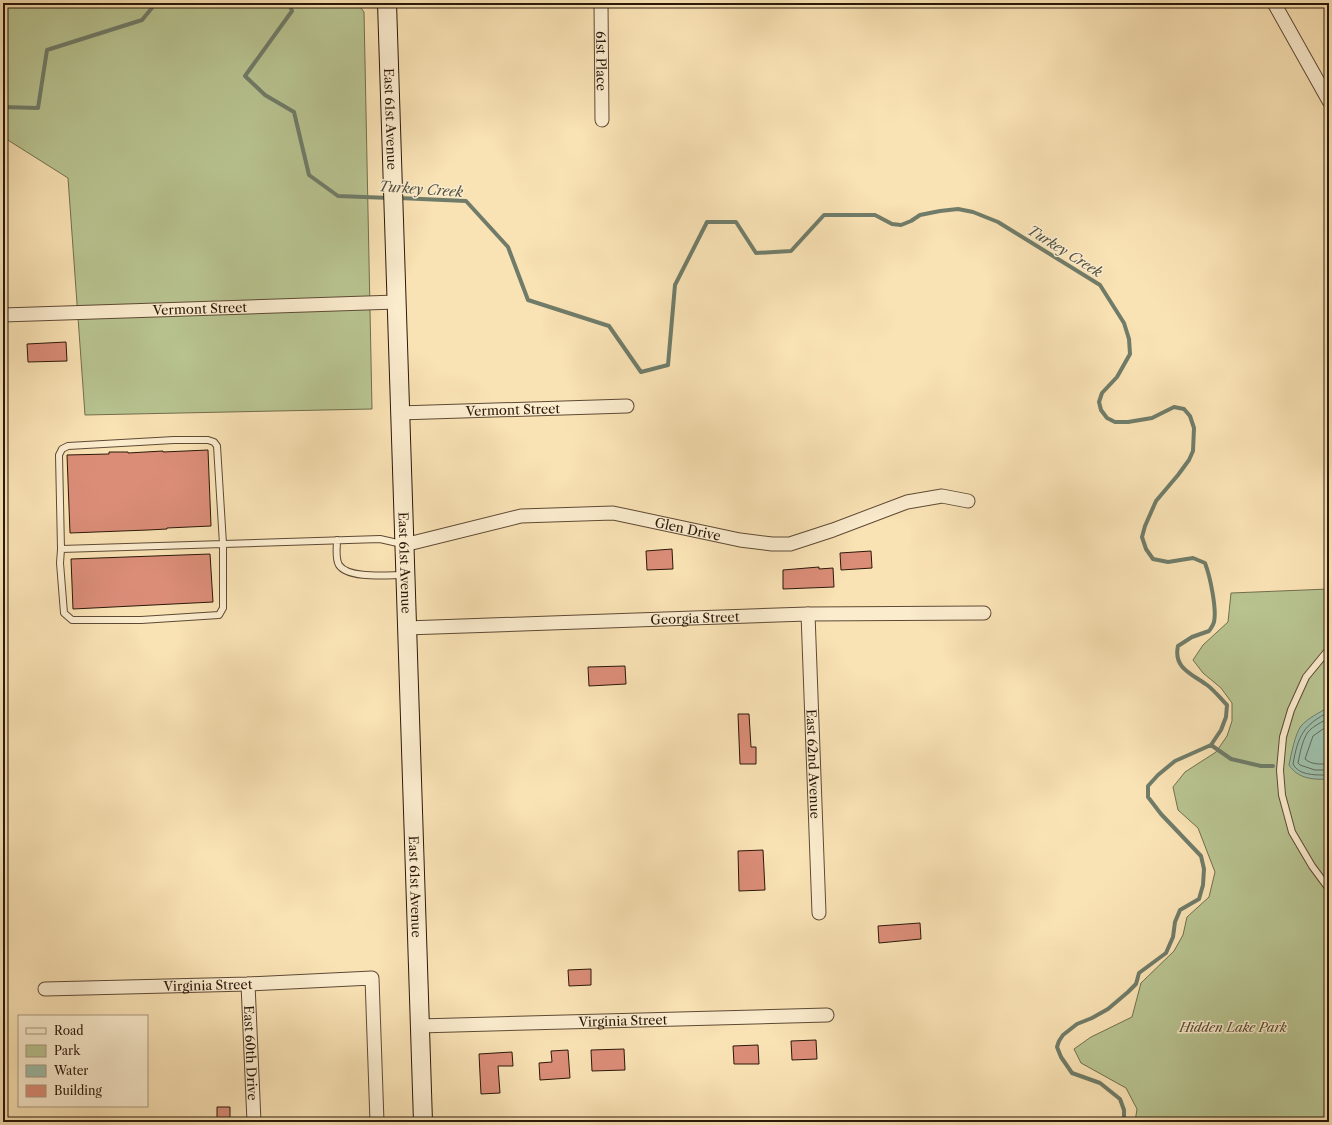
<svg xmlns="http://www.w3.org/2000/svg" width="1332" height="1125" viewBox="0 0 1332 1125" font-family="'Libre Caslon Text',serif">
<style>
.green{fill:#b8c491;stroke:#726e4d}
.water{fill:#9ebea9;stroke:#707c69}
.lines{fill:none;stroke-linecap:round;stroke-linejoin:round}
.shore{stroke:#646b59;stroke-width:1}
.stream{stroke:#707c69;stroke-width:4}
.building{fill:#db8d78;stroke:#2b1809}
.lane-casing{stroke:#5e4a34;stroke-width:8}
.street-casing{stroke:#5e4a34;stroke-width:15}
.secondary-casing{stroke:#2b1809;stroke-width:20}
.lane{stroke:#fbecce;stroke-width:6}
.street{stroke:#fbecce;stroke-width:13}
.secondary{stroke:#fbecce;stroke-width:18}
.labels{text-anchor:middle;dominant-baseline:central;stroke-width:3;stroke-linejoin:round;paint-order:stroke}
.street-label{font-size:13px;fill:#2b1809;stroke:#fbecce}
.park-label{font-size:13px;font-style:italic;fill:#554c32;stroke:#fbecce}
.water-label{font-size:14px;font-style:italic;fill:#535241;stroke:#fbecce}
</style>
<rect width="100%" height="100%" fill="#f9e2b4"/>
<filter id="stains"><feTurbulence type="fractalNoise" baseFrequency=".005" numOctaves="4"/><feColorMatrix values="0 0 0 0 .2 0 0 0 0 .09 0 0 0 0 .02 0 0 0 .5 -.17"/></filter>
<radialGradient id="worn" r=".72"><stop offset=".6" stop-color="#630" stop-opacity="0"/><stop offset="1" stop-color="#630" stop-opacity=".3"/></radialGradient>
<path class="green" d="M3,3H357L364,12L372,409L85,415L68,178L3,137Z
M1329,589V1122H1135L1137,1109L1126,1088L1081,1063L1074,1049L1091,1037L1132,1017L1141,983L1174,951L1183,935L1187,917L1209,897L1215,872L1198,828L1178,810L1173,787L1185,772L1216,752L1227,736L1232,721V703L1221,688L1203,673L1193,660L1203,645L1228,622L1231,593Z"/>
<path class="water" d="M1327,708L1329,709V779C1314,780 1298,779 1289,765C1291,755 1295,734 1301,726C1308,718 1319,713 1327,708Z"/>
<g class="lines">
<path class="shore" d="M1329,712C1303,725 1298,736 1293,764C1299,776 1317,775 1329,775
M1329,718C1322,722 1313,726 1308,732C1302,741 1300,753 1298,763L1300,765L1315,770H1329
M1329,725L1313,736L1305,759C1312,765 1320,764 1329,764"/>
<path class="stream" d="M289,3L292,11L245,76L265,95L294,112L309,175L338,196L390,198
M3,107L38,108L47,50L142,20L156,3
M399,198L466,201L508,247L528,300L609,326L641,372L668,365L675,285L707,222H736L756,253L791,251L824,215H875L892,224L901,225L911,221L920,215L940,211L958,209L973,212L998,222L1100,285L1124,323L1129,339L1130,354L1117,377L1102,393L1099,402L1101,410L1107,418L1115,422H1128L1152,418L1174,407L1184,409L1190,416L1194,428L1193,451L1189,460L1178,475L1156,501L1145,526L1142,537L1146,549L1153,559L1168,562L1193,558L1205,563C1210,576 1217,609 1214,622C1213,626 1211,628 1209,631L1192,637L1178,646C1173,668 1192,674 1207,685C1214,690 1220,698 1227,705L1226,717L1221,730L1211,745L1175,761L1158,775L1148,786V797L1161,814L1201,856L1204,869L1203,885L1199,899L1180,910L1175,922L1173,937L1166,953L1139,973L1136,984L1128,992L1108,1009L1092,1018L1077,1024L1063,1035L1059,1041L1057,1047L1061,1057L1072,1073L1100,1083L1120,1099L1124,1110V1122
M1211,745L1231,759L1261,766H1273"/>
</g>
<path class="building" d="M66,342L67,361L28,362L27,344Z
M208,450L211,526L167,528V529L148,530L70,533L67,455L109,454V452H128V453L163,451V452Z
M672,549L673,569L647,570L646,551Z
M871,551L872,568L841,570L840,553Z
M210,554L213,602L73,609L71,559Z
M819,567V569L833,568L834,587L783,589V570Z
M625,666L626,684L589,686L588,667Z
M738,714H749L751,747H756V764H740Z
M763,850L765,890L739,891L738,851Z
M920,923L921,939L879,943L878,926Z
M591,969V985L569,986L568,970Z
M816,1040L817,1059L792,1060L791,1041Z
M758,1045L759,1064H734L733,1046Z
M624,1049L625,1070L592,1071L591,1050Z
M568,1050L570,1078L540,1080L539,1063L552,1062L551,1051Z
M512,1052L513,1066H498L500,1093L481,1094L479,1054Z
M217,1107H230V1122H217Z"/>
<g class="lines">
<g class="lane-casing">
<path id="lane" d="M452,4V3
M337,540C337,548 335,558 339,565C348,579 388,575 403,575
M61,549L60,563L64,613L72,620H141L219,615L223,608V544L217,446L214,442L208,440H174L68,446L62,449L59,455L61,549L380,539L402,544
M1329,649L1306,677L1291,710L1283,737L1280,770L1282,795L1292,832L1312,866L1329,889"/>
</g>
<g class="street-casing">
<g id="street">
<path id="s1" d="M601,3L602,120"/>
<path d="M1274,3L1329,101"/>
<path id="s2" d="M3,315L396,302"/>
<path id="s3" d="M399,413L627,406"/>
<path id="s4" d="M404,545L521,516L613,513L740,540L772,544H790L833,530L907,502L942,496L968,501"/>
<path id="s5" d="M808,614L819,913"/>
<path id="s6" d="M406,628L808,614L984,613"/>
<path id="s7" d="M248,984L254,1122"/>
<path id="s8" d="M45,989L248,984L372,978L377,1122"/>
<path id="s9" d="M419,1026L827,1015"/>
</g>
</g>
<g class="secondary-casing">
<g id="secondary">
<path id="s10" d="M387,3L423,1122"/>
</g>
</g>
<use href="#lane" class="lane"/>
<use href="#street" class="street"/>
<use href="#secondary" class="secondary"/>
</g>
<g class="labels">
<g class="street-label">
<text stroke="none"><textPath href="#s1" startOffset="58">61st Place</textPath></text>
<text stroke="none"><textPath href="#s10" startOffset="116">East 61st Avenue</textPath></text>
<text stroke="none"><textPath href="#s2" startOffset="197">Vermont Street</textPath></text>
<text stroke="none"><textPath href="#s3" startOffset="114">Vermont Street</textPath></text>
<text stroke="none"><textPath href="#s4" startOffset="289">Glen Drive</textPath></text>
<text stroke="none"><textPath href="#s10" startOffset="560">East 61st Avenue</textPath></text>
<text stroke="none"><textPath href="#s6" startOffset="289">Georgia Street</textPath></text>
<text stroke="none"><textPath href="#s5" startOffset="150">East 62nd Avenue</textPath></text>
<text stroke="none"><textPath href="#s10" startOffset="884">East 61st Avenue</textPath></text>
<text stroke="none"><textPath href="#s8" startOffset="163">Virginia Street</textPath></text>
<text stroke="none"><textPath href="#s9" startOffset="204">Virginia Street</textPath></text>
<text stroke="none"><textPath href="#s7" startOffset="69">East 60th Drive</textPath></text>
</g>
<g class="park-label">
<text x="1233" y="1027">Hidden Lake Park</text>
</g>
<g class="water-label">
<text transform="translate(421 189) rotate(4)">Turkey Creek</text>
<text transform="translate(1065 251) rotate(32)">Turkey Creek</text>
</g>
</g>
<rect width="1332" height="1125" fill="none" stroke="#f9e2b4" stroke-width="16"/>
<rect x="4" y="4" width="1324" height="1117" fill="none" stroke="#2b1809" stroke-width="2"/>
<rect x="8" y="8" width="1316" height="1109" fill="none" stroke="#2b1809"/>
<rect x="18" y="1015" width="130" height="92" fill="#fbecce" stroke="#a8977f"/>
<rect x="26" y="1028" width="20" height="6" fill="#fbecce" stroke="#a8977f"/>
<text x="54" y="1035" font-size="12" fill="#2b1809">Road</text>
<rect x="26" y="1045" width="20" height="12" fill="#b8c491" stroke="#a8977f"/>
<text x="54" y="1055" font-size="12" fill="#2b1809">Park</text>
<rect x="26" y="1065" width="20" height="12" fill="#9ebea9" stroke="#a8977f"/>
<text x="54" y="1075" font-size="12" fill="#2b1809">Water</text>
<rect x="26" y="1085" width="20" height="12" fill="#db8d78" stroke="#a8977f"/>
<text x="54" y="1095" font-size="12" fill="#2b1809">Building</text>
<rect width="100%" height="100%" filter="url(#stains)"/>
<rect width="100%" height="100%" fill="url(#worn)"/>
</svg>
